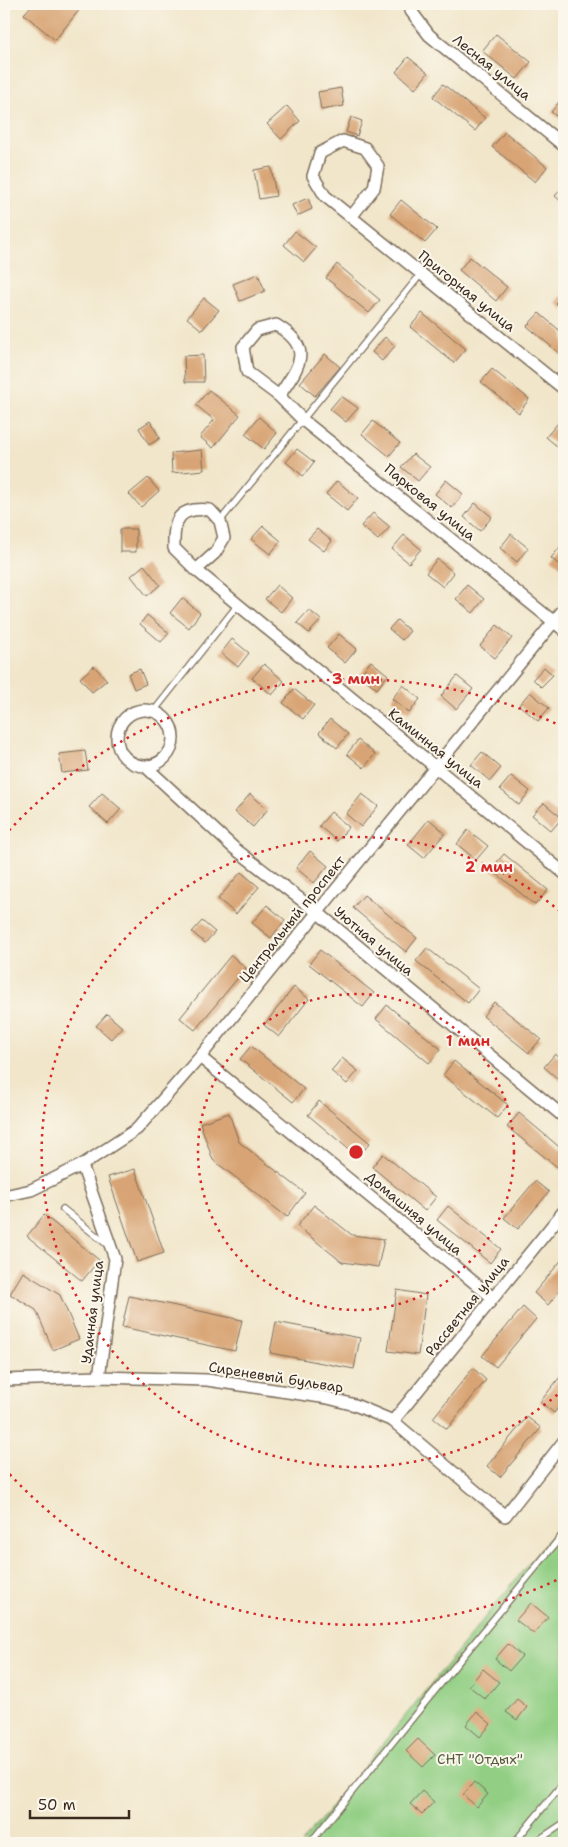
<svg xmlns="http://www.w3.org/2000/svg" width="568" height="1847" viewBox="0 0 568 1847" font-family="'Shantell Sans',sans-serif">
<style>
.green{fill:#92cf84;stroke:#667c51}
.building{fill:#d8a475}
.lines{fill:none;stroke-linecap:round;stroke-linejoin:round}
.lane-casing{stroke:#7b6c5a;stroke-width:8}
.street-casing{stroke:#7b6c5a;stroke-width:14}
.lane{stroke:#fff;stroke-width:5.5}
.street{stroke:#fff;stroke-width:11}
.ring{fill:none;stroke:#d62828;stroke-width:2.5;stroke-dasharray:2.5 5}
.labels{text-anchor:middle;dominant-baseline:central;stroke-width:4;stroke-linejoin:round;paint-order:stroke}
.street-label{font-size:14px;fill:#3b2a1e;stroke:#fbf7ec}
.park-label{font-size:14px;fill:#555c3d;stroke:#fbf7ec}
.centre{fill:#d62828;stroke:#fbf7ec;stroke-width:2.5}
.ring-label{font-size:15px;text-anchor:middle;font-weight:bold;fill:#d62828;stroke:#fbf7ec;stroke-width:4;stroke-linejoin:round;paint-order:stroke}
</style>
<rect width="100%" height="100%" fill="#fbf7ec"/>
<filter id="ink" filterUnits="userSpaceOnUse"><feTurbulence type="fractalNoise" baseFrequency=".02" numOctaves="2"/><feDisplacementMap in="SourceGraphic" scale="10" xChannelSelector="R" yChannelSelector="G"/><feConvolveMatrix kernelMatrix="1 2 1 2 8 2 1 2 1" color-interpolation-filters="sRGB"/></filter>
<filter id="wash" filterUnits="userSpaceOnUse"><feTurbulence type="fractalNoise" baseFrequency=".0096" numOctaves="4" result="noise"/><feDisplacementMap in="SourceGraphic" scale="20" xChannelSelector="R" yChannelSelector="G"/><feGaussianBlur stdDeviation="1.12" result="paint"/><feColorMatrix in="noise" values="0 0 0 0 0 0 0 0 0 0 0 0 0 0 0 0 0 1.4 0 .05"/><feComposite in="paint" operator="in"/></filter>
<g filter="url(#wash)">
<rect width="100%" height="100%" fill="#f1e6ca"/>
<path class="green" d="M564,1520V1843H302Z"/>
<g id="blocks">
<path class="building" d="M33,4H73L80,9L55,40L24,14Z
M496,34L531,62L517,79L482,51Z
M408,57L428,73L415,89L396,72Z
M443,84L485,118L475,131L433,97Z
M341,88L344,106L321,110L318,92Z
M564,96V122L551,112Z
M287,106L300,121L281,139L267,124Z
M351,117L362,121L357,136L346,132Z
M505,132L547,167L535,182L492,147Z
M271,167L276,196L259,199L254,170Z
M564,186V204L555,196Z
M308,198L312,209L297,216L292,205Z
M401,200L437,229L425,243L390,214Z
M295,231L316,248L304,262L284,245Z
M470,257L507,287L496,301L459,270Z
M337,264L380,300L369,313L326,278Z
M258,274L265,291L240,301L233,284Z
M564,293V310L556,303Z
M204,298L219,310L202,330L187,318Z
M422,313L466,349L454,363L410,327Z
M539,313L564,334V351L561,355L527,326Z
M385,337L395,346L382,361L372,352Z
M325,354L340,367L315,396L300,383Z
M203,355L204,382H185L184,356Z
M492,369L529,399L519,413L481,382Z
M209,390L240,415L213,448L200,437L214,420L196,405Z
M341,396L358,408L346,422L330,409Z
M259,417L277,433L264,449L245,434Z
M150,421L160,438L149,445L139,428Z
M373,421L400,443L389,456L362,434Z
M558,423L564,428V452L546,437Z
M297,449L314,462L303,476L286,462Z
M202,450L204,470L172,473L171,453Z
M413,454L430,467L418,481L401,467Z
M148,478L159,491L141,507L129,494Z
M446,480L463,494L452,508L435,494Z
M337,481L358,498L347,511L326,494Z
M475,503L492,517L480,531L464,517Z
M373,513L390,527L378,540L361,526Z
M263,526L281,541L270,554L251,539Z
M120,529H136V552H120Z
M317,529L332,541L324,551L308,539Z
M511,534L528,548L517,562L500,548Z
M404,535L421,549L409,563L392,549Z
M564,542V569L551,558Z
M437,559L454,573L443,587L426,573Z
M144,565L160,585L147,596L131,576Z
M277,585L292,598L281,612L265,599Z
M467,585L484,599L473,613L456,599Z
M182,598L200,613L189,628L170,613Z
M309,610L321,620L309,633L297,623Z
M147,615L169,633L161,642L140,624Z
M397,620L410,631L402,640L389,629Z
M497,625L512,638L495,658L480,646Z
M339,634L357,649L345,663L327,648Z
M232,639L249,653L238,667L221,653Z
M371,661L388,675L377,689L360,675Z
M264,664L284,681L272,695L252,678Z
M94,666L107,680L92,692L80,678Z
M544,667L553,675L541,687L533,679Z
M140,669L146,684L134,689L128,674Z
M457,676L473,689L456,709L441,696Z
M403,685L420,699L409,713L392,699Z
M294,689L314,705L303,719L283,703Z
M530,692L549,708L538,721L519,705Z
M330,719L348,734L337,748L319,733Z
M358,740L375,754L364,768L347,754Z
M85,751L88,770L62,773L59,754Z
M482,752L501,768L490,781L471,765Z
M511,776L530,791L519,805L500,789Z
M102,793L121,809L108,824L89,807Z
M250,794L268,809L253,827L235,812Z
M362,794L378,806L361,827L346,814Z
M544,803L562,818L551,831L532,815Z
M331,812L349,827L337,841L319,826Z
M429,819L445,833L424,858L408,845Z
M468,830L488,846L476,860L457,844Z
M310,851L328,866L314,883L296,868Z
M504,854L548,890L535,905L491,869Z
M241,872L259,887L236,914L218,899Z
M364,895L417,938L406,952L353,908Z
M267,905L285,920L271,938L252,923Z
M202,921L215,932L205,943L192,932Z
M427,948L479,989L468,1003L416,961Z
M320,950L374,993L363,1007L309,964Z
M231,955L246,968L195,1030L180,1018Z
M294,987L309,999L279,1037L264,1025Z
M494,1002L541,1039L529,1053L483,1016Z
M387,1005L441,1049L429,1063L376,1019Z
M107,1014L122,1027L111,1039L96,1026Z
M251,1046L304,1089L293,1102L240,1059Z
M555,1054L564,1061V1084L544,1067Z
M342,1058L358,1071L347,1084L331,1071Z
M454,1061L508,1105L497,1118L443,1075Z
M319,1101L370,1143L358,1157L308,1115Z
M229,1113L239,1142L305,1193L287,1217L213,1160L200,1123Z
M519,1113L564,1151V1166L561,1170L507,1127Z
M383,1154L436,1197L425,1211L372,1167Z
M135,1169L164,1253L137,1262L108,1177Z
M535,1181L549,1192L518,1229L504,1218Z
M314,1205L352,1235L384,1239L378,1267L342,1262L297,1226Z
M448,1206L501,1249L490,1263L437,1220Z
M44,1215L99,1260L82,1281L27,1236Z
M564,1257V1285L548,1305L534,1293Z
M23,1272L60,1295L79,1339L53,1350L36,1310L10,1294Z
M397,1290L426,1295L418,1355L388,1351Z
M129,1296L242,1320L235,1351L122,1327Z
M523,1307L536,1319L496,1367L482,1356Z
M276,1322L360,1338L354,1369L270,1353Z
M473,1368L486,1380L447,1429L433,1418Z
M564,1372V1400L554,1413L540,1402Z
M527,1417L541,1428L500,1477L487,1466Z
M531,1603L548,1617L534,1634L516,1620Z
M508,1644L522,1656L509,1671L495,1659Z
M483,1669L499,1682L485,1699L469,1686Z
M517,1699L527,1707L517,1720L506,1712Z
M477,1712L491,1724L480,1737L466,1725Z
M418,1739L435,1755L423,1767L406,1751Z
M474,1782L488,1794L477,1807L463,1795Z
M422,1791L434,1802L422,1814L410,1804Z"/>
</g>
</g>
<g filter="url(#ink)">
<use href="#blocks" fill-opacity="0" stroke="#7b6c5a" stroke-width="1"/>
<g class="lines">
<g class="lane-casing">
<path id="lane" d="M220,521L421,274
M154,711L237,606
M63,1209L109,1246
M310,1843L564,1533
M514,1843L564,1782
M534,1843L564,1823"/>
</g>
<g class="street-casing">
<path id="street" d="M411,4V11L429,35L564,146
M351,217L374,188L378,166L365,148L343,141L320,153L313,176L325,196L564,389
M279,396C299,366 315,348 276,325L257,330L243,347L247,372L279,396L304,421L564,630
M196,570L215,553L224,538L220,521L210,510C179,507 173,518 174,548L196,570L564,873
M117 738a28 28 0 1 1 56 0a28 28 0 1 1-56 0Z
M145,766L234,848L317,912L564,1117
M200,1057L493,1298
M82,1165L115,1259L99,1377
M4,1196L31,1190L82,1165L137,1129L200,1057L564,609
M4,1380L99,1377L207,1380L328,1398L355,1405L393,1421L505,1516L564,1441
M393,1421L564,1211"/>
</g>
<use href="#lane" class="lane"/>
<use href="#street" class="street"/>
</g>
</g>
<g class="ring">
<circle cx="356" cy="1152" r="158"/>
<path d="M563 1390A315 315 0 1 1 563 914"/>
<path d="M563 1577A473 473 0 0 1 4 1468M4 836A473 473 0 0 1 563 727"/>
</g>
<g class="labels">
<g class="street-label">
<text transform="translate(492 67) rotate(39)">Лесная улица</text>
<text transform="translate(467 291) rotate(39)">Пригорная улица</text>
<text transform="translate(430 502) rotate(39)">Парковая улица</text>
<text transform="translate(436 748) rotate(39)">Каминная улица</text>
<text transform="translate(292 919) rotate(-51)">Центральный проспект</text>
<text transform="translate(374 941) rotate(40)">Уютная улица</text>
<text transform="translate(414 1213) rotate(40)">Домашняя улица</text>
<text transform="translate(467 1306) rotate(-51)">Рассветная улица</text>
<text transform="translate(92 1312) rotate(-83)">Удачная улица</text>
<text transform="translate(276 1377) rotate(9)">Сиреневый бульвар</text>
</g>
<g class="park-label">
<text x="480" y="1759">СНТ "Отдых"</text>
</g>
</g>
<circle cx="356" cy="1152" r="8" class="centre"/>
<g class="ring-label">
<text x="356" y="684">3 мин</text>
<text x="489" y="872">2 мин</text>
<text x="468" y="1046">1 мин</text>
</g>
<rect width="568" height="1847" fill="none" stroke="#fbf7ec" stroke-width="20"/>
<path d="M30 1810v8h99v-8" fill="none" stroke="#3b2a1e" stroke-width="2.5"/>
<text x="38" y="1810" font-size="15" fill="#3b2a1e" stroke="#fbf7ec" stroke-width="4" paint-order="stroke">50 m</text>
</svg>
